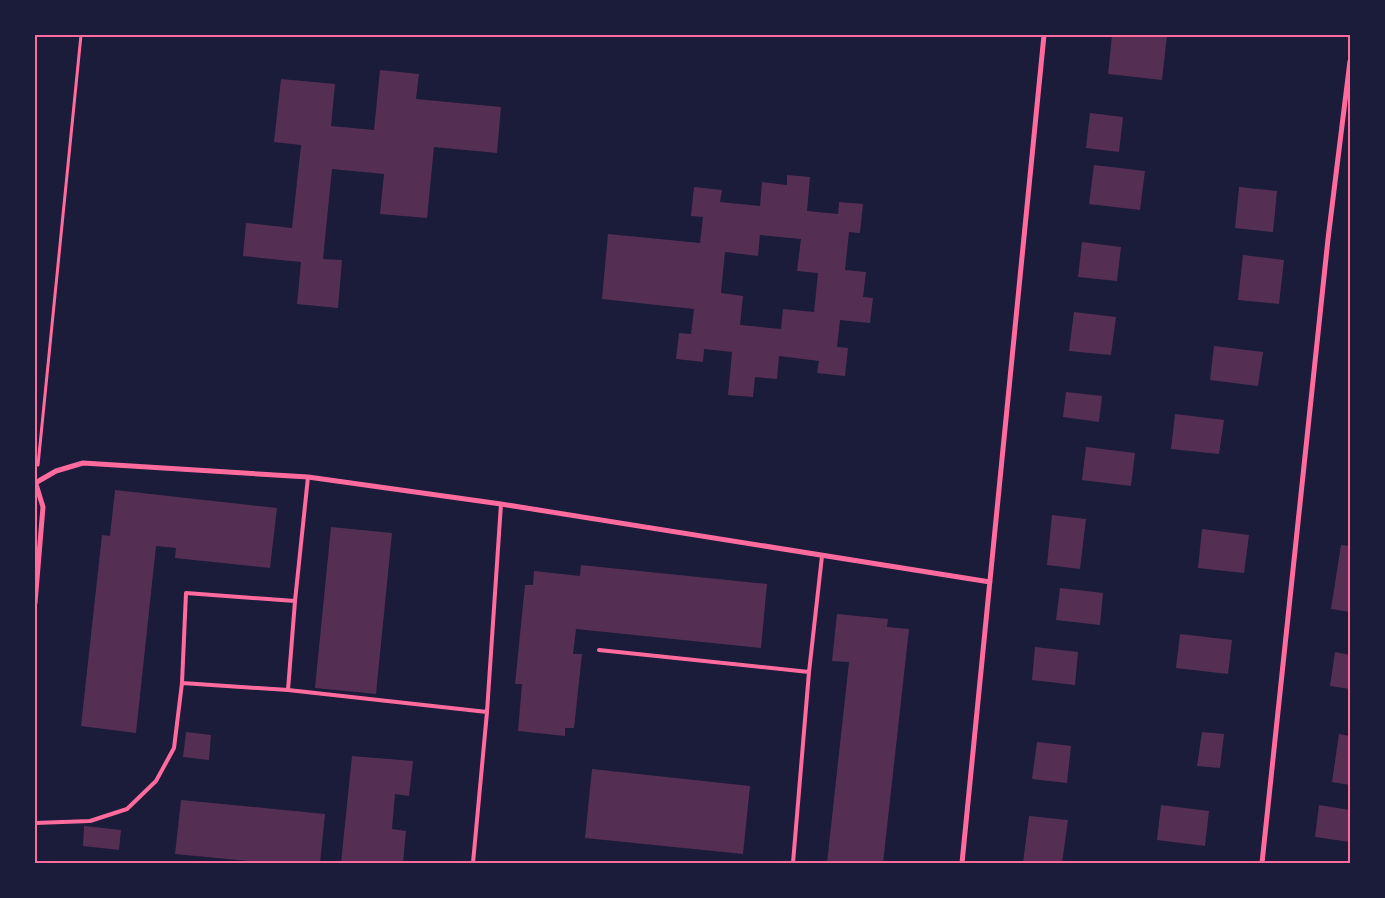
<svg xmlns="http://www.w3.org/2000/svg" width="1385" height="898" viewBox="0 0 1385 898" font-family="'DejaVu Sans',sans-serif">
<style>
.building{fill:#542f53;fill-rule:evenodd}
.lines{fill:none;stroke-linecap:round;stroke-linejoin:round}
.path{stroke:#ff6b9d;stroke-width:3}
.service{stroke:#ff6b9d;stroke-width:4}
.minor{stroke:#ff6b9d;stroke-width:5}
.neatline{fill:none;stroke:#ff6b9d;stroke-width:2}
</style>
<rect width="100%" height="100%" fill="#1b1b3a"/>
<path class="building" d="M1112,35H1167L1162,80L1108,74Z
M380,70L419,74L416,99L501,107L497,153L434,147L427,218L380,214L384,174L332,169L323,259L342,260L338,308L297,304L301,262L243,256L246,223L292,228L301,145L274,142L281,79L335,84L331,126L374,130Z
M1090,113L1123,117L1119,152L1086,148Z
M1094,165L1145,171L1140,210L1089,204Z
M787,175L810,177L807,211L838,214L839,202L863,204L860,233L849,232L845,270L866,272L863,297L873,298L870,323L840,320L837,347L848,348L845,376L817,373L819,361L779,356L777,379L755,377L753,397L728,395L732,352L704,349L703,362L676,359L679,333L691,334L694,309L602,299L608,234L700,243L703,217L691,216L694,187L722,190L720,202L760,206L762,182L787,185ZM760,235L801,239L797,271L818,273L814,312L783,309L781,329L740,325L743,296L721,293L725,252L758,256Z
M1239,187L1277,191L1273,232L1235,228Z
M1082,242L1121,247L1117,281L1078,277Z
M1243,255L1284,260L1279,304L1238,300Z
M1074,312L1116,317L1111,355L1069,351Z
M1214,346L1263,352L1258,386L1210,380Z
M1066,392L1102,396L1099,422L1063,417Z
M1175,414L1224,420L1219,454L1171,449Z
M1086,447L1135,453L1131,486L1082,480Z
M115,490L277,508L270,568L175,558L176,548L156,546L136,733L81,726L102,535L110,536Z
M1052,515L1086,519L1080,569L1047,565Z
M331,527L392,533L376,694L315,688Z
M1202,529L1249,535L1244,573L1198,568Z
M1341,545L1350,546V612L1331,609Z
M581,565L767,584L761,648L576,629L573,654H582L574,728H565V736L518,731L522,684H515L525,585H533L534,571L580,576Z
M1060,588L1103,593L1100,625L1056,620Z
M837,614L888,619L887,627L909,629L883,863H827L849,662L832,661Z
M1180,634L1232,640L1228,674L1176,668Z
M1035,647L1078,652L1075,685L1032,680Z
M1335,652L1350,655V689L1330,686Z
M186,732L211,735L209,760L183,757Z
M1202,732L1224,734L1220,768L1197,766Z
M1339,734L1350,736V785L1332,782Z
M1037,742L1071,746L1067,783L1032,779Z
M352,756L413,761L409,796L395,794L392,829L406,831L403,863H341Z
M592,769L750,786L743,854L585,838Z
M181,800L325,814L320,863H270L175,854Z
M1161,805L1209,811L1205,846L1157,840Z
M1319,805L1350,810V842L1315,837Z
M1029,816L1068,820L1062,863H1023Z
M84,826L121,830L119,850L83,846Z"/>
<g class="lines">
<path class="path" d="M38,465L81,35"/>
<path class="service" d="M295,601L308,477
M599,650L809,672
M182,683L186,593L295,601L288,690
M35,823L90,821L127,809L156,781L174,748L182,683L288,690L487,712
M473,863L487,712L501,504
M793,863L809,672L822,556"/>
<path class="minor" d="M37,482L56,471L83,463L308,477L501,504L990,582
M35,603L43,507L35,481
M962,863L1044,35
M1262,863L1328,239L1350,61"/>
</g>
<rect width="1385" height="898" fill="none" stroke="#1b1b3a" stroke-width="72"/>
<rect x="36" y="36" width="1313" height="826" class="neatline"/>
</svg>
